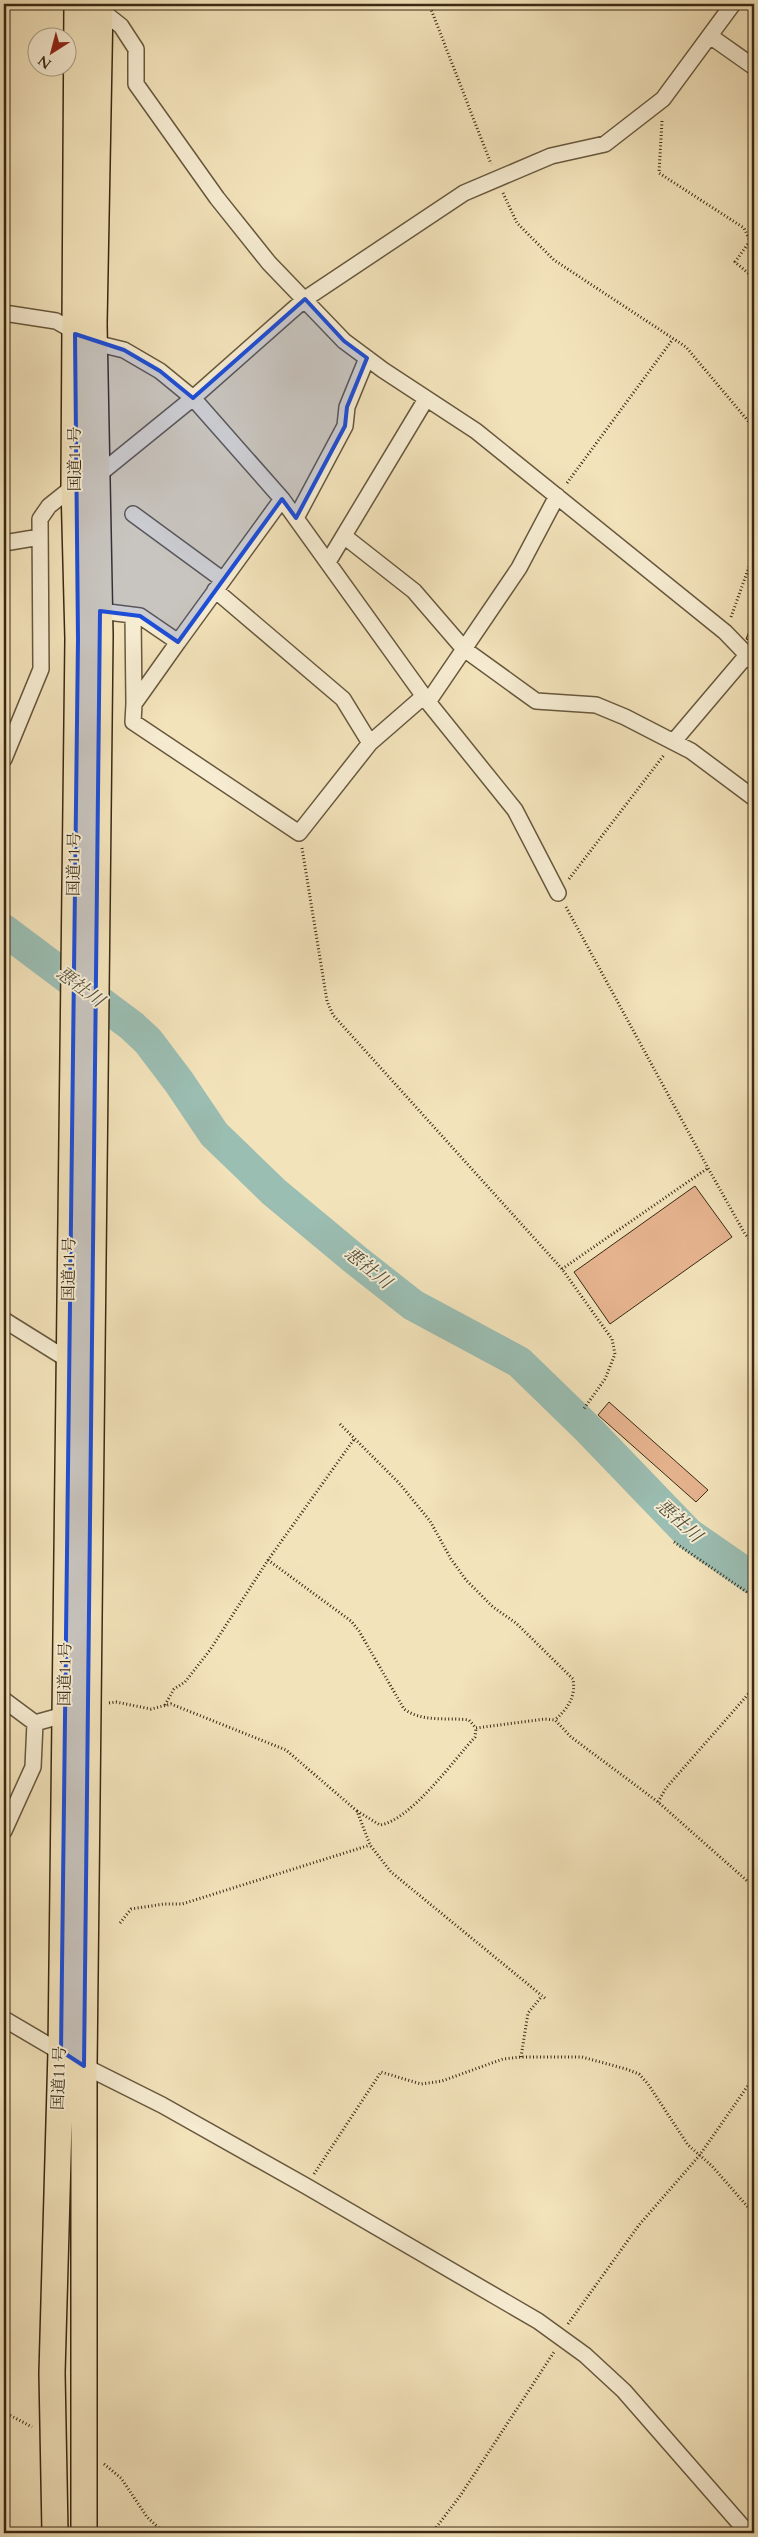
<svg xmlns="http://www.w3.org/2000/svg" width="758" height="2537" viewBox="0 0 758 2537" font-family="Cardo,'Noto Serif JP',serif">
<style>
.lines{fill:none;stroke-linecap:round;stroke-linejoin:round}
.river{stroke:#9bbeb3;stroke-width:32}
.building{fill:#e7b490;stroke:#392913}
.minor-casing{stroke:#68583d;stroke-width:18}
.trunk-casing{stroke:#392913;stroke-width:28}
.path{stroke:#392913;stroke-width:3;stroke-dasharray:1 2.5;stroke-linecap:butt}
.minor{stroke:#f7edd3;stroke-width:15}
.trunk{stroke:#f3e3bb;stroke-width:25}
.marked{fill:#1d4ed8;fill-opacity:0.2;stroke:#1d4ed8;stroke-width:4;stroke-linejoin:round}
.labels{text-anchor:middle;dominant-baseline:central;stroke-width:4;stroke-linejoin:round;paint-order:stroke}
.street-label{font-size:16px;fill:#392913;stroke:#f7edd3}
.water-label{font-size:18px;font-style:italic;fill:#524e3b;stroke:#f7edd3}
</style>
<rect width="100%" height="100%" fill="#f3e3bb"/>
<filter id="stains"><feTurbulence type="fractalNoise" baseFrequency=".004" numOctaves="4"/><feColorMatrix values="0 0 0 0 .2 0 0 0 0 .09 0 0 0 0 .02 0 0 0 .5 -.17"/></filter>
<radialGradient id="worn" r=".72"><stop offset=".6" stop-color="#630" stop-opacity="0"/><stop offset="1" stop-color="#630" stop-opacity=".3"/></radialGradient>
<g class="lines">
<path class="river" d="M4,930L132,1026L148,1041L179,1082L214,1134L274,1192L357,1261L413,1305L519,1362L585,1426L689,1534L754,1579"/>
</g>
<path class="building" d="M754,619V642L746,639Z
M695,1186L732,1237L610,1324L574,1272Z
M609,1402L708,1490L696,1502L598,1415Z"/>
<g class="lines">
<g class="minor-casing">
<path id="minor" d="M97,7L121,26L136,49V84L217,198L269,263L344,341L383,370L476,431L725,632L754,662
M710,36L754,67
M4,313L56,321L95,343L124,350L160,371L193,398L282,499L428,702L515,810L558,893
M133,514L223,580
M296,518L345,426L347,407L367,358
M344,536L414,591L464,649L536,701L596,705L625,717L691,751L754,798
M4,543L40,537
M328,562L426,399
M215,590L343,699L370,743
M100,611L140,616L178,642L134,704L133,722L299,833L370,743L424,696
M133,615L134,704
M178,642L282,499
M428,702L519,568L557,496
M674,741L747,655
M4,759L41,669L40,519L49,506L74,486L97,476L193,398L305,299L464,193L551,156L605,144L663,99L733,4
M4,1320L73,1363
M4,1700L35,1723L71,1713
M4,1831L33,1767L35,1723
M4,2019L84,2066L162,2105L306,2186L538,2321L585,2355L624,2391L748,2533"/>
</g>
<g class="trunk-casing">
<path id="trunk" d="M55,2533L52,2373L61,2051L78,639L74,486L77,4
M84,2533V2066L100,636L94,324L100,4"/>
</g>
<path class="path" d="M429,4L491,164
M662,121L659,173L744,228L750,241L735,262L754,278
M503,193L517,223L554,260L686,347L754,428
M567,483L673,339
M731,617L754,553
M302,848L327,1001L333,1015L562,1269L612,1339L615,1354L605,1379L583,1410
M569,879L664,755
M566,907L708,1168L745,1234L754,1244
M562,1269L708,1168
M340,1424L399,1483L430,1521L451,1559L466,1580L493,1607L516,1623L573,1679C576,1697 568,1708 555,1720
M674,1542L754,1597
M268,1560L351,1621L359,1631L404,1709C424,1723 446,1717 469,1720L476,1728L545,1719L555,1720L571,1737L658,1802L754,1887
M109,1703L116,1702L151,1709L171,1704L286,1750L357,1811L370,1845L391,1872L546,1999
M165,1705L174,1689L185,1682L210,1650L268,1560L355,1438
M658,1802L666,1788L751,1691L754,1666
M357,1811L380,1825C411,1820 453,1761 475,1737L476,1728
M120,1923L131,1909L164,1904H182L370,1845
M521,2057L528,2013L542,1996
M314,2174L381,2072L421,2084L442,2081L503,2059L521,2057H582L626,2069L639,2074L648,2084L688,2145L712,2166L754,2214
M568,2324L639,2225L699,2156L754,2077
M4,2412L32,2427
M104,2464L121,2478L147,2517L164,2533
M432,2533L460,2496L554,2352"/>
<use href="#minor" class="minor"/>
<use href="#trunk" class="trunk"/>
</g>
<path class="marked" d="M305,299L344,341L367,358L347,407L345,426L296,518L282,499L178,642L140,616L100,611L84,2066L61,2051L78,639L75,334L124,350L160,371L193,398Z"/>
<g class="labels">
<g class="street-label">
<text transform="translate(75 459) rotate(-90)">国道11号</text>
<text transform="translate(74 864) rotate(-89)">国道11号</text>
<text transform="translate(69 1269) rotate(-89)">国道11号</text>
<text transform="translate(65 1674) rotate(-89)">国道11号</text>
<text transform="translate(59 2078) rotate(-88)">国道11号</text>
</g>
<g class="water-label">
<text transform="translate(80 987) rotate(37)">悪社川</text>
<text transform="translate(368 1268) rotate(39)">悪社川</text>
<text transform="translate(679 1521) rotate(42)">悪社川</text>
</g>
</g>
<rect width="758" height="2537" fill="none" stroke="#f3e3bb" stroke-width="20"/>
<rect x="5" y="5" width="748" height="2527" fill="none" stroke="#392913" stroke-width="2.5"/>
<rect x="10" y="10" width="738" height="2517" fill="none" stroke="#392913"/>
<g transform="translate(52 52) rotate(216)"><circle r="24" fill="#f7edd3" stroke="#ab9f86"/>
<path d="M0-4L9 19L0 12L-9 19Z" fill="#8f2418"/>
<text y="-8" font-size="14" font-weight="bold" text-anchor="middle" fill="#392913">N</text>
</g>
<rect width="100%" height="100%" filter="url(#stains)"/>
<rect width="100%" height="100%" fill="url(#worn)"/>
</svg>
